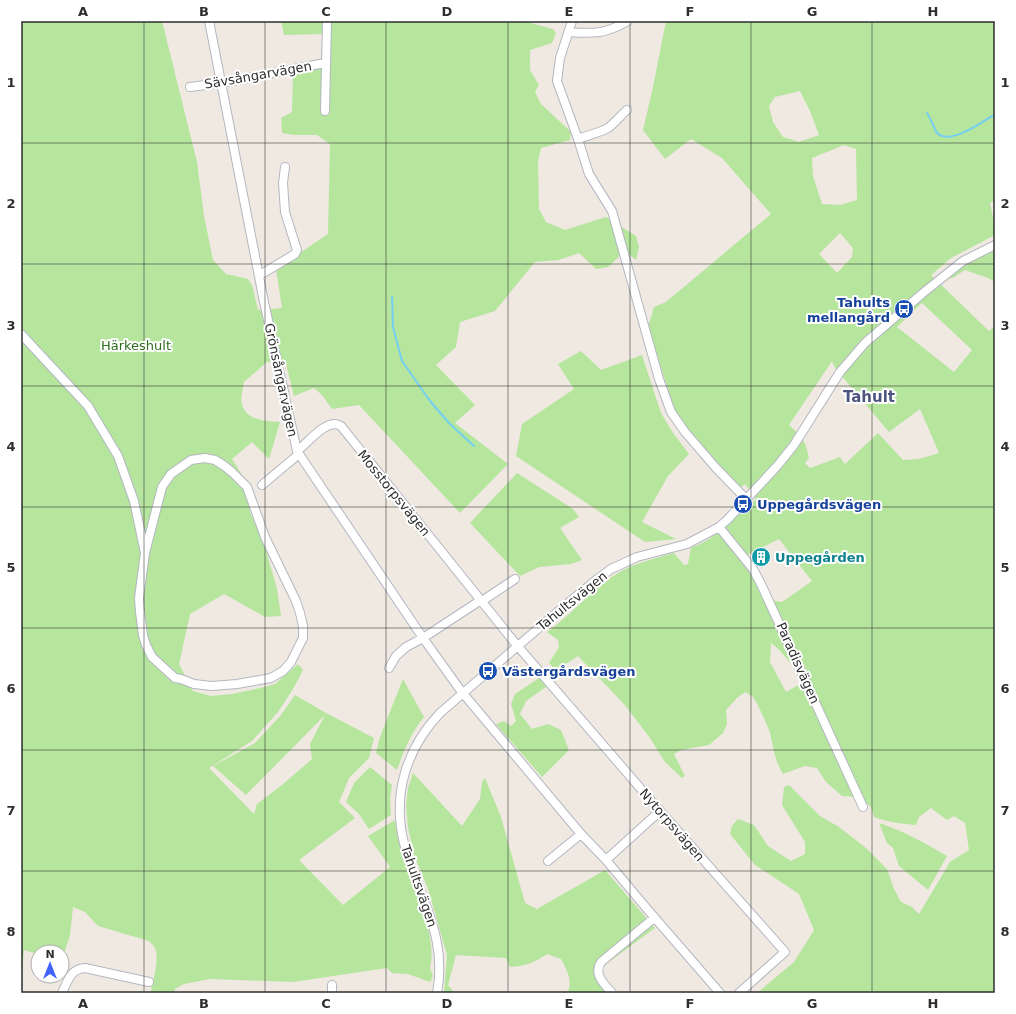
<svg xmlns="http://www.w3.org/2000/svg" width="1016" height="1014" viewBox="0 0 1016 1014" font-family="'DejaVu Sans',sans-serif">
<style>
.green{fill:#b6e59e;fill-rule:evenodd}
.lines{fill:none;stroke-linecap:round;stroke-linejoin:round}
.stream{stroke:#75cff0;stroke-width:2}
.minor-casing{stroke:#b4b7c1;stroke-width:10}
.minor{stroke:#fff;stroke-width:8}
.grid{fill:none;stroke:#2e2e2e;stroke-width:1;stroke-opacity:0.55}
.labels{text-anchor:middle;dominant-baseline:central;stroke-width:4;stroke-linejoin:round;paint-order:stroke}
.street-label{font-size:13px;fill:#2e2e2e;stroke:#fff}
.transit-label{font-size:13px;font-weight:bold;fill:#164399;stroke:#fff;text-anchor:start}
.park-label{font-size:13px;fill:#2c6e1b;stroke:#fff}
.culture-label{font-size:13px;font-weight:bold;fill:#0d838f;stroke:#fff;text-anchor:start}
.quarter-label{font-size:15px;font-weight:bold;fill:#4d5680;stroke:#fff}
.neatline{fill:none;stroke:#2e2e2e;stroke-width:1.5}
.grid-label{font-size:13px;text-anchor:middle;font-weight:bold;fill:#2e2e2e}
</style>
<rect width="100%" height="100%" fill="#efe9e1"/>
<path class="green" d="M21,21H162L197,162L204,216L213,260L226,274L248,279L252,285L258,310L282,308L276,269L328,234L330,144L317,135H294L282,133L281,118L292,112L293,75L320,68L324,34L284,35L281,21H523L553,29L556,33L552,43L530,50V70L539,85L535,92L541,104L571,132L570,140L541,148L538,161L539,209L546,222L565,230L606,217L636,236L639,247L636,260L625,251L608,267L596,269L579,253L559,260L535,262L495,311L460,322L456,347L436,365L475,405L455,423L508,464L460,513L359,405L332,409L322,395L314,388L294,396L285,360L267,362L244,382C243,389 240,399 242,405C247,421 266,421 280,422L269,459L252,442L232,459L242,475L250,512L265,547L277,589L281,616L265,617L224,594L190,614L179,664L193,691L211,696L232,694L265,687L275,684L298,664L303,670L293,689L278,712L252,741L209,768L254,814L257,804L282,785L312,759L310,744L325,715L246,795L213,766L255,743L281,715L295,695L326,713L374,738L369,758L349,778L339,802L355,818L299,860L343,905L390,867L368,836L395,820C397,831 399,843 402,853C413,886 438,934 430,968L433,976L430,982L408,974L392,973L387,968L293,982L210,979L184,984L175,989L174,993H151C152,979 160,962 155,948C154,946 151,943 149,941L98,926L85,912L73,907L70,935L62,960V952H38V954L24,950L21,984Z
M666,21H995V200L990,203L995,227V235L951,258L931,275L989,331L995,326V993H757L794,962L814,930L799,894L755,865L730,834L732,826L738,819L754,825L768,846L791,861L805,854V842L782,805L784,787L789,785L820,816L839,827L866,848L887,869L894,889L901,902L912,907L919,914L950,862L969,850L965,823L954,816L947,820L931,808L919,817L916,825C902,824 887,822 874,817L871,807L859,797L842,796L826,782L817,768L805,766L783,774C774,759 774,749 770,733C768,726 757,702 753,697C751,695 747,693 745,692L737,698L726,710L727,724L723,733L709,745L681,750L674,754L685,776L682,778L665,762L650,738L624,704L578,656L556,670L549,663L559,647L558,640L547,632C574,613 597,583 627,568C641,562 659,557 674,553L684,565L688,564L691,548C718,538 735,517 756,499L745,484L739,489L717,465L696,437L687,432L674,409L649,329V324L654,307L666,302L771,214L722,158L691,139L665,159L643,130L653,87ZM800,91L810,111L819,135L799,142L783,137L773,122L769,106L775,97ZM844,145L856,149L857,200L840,205L822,204L813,176L812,158ZM840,233L853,248L852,257L837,273L819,254ZM922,303L972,350L954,372L897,327ZM832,361L835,368L889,432L920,409L939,453L919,459L903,460L878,433L845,464L840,457L810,468L805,463L809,458C806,442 802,436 789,425ZM779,539L812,581L782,602L769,600L741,558ZM771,643C785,653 793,670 809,679L786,692L770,662Z
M995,247V282L988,278L965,270L953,278L946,279L961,266Z
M581,351L601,370L642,355L661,413L673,433L689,454L668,476L642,522L676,539L645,542L516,456L522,424L574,389L558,364Z
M517,473L573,509L579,517L560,528L582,560L571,564L539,567L520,576L470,523Z
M539,678L546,687L526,701L520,714L532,729L548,724L561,730L569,750L542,777L496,724L504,721L511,726L516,721L511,704L515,694Z
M403,679L424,717C411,733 404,750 397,770L376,753L380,737Z
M370,767L392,785L390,799L391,815L369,829L359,814L346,802L354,783Z
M413,773L462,826L480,799L482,782L485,778L501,817L525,903L537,909L605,870L655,928L598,970L608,985L605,993H567C574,981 566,969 561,959L547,954C533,963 527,966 510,967L506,958L456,955L448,985L455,993H444L447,955L428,889L414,855L408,827L406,806L408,788Z
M879,823C904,831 925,843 947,856L928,890L899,866L893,848L887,843Z"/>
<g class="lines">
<path class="stream" d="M927,113C930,117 935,130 937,133C950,146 984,121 995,114
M392,297L393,327L402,361L430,401L449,423L474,446"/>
<g class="minor-casing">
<path id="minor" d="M209,21L264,302L297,451L423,638L461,691L581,834L606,860L648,910L720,993
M572,21L560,58L557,81L578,139L589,174L612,211L659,379L671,412L685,432L716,468L747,500
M569,32C594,34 605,34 628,21
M190,87L222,83L325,63
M325,111L327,21
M578,139C588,135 599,133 608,128C615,123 621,115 627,110
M260,275L295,254L297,250L285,212L283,183L285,167
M21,334L88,406L118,456L134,501L145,553L139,598L140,612L143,635L146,645L152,657L175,678L181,679L194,684L212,686L237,684L271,678L283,671L291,662L303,638V626L300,613L296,601L265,537L247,487L232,472L223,465L215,460L205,458L191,460L171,474L162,487L145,553
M297,451C308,443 327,417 341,426L515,643L660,811L785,952L739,993
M262,485L299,454
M719,527L753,569L761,584L863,807
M389,668L396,656L406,647L423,638L478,602L482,601L515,579
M606,860L660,811
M548,861L581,834
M332,985V993
M62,993C68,981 70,969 85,968L149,982
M437,993C448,934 418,897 404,843C392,795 406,749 440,713L555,614L596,580L611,569L637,557L687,544L719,527L727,520L778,465L794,445L840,372L865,343L923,293L963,261L995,245
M612,993C604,984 593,974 601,962L654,918"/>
</g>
<use href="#minor" class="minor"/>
</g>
<path class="grid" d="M144,21V993M265,21V993M386,21V993M508,21V993M630,21V993M751,21V993M872,21V993M21,143H995M21,264H995M21,386H995M21,507H995M21,628H995M21,750H995M21,871H995"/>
<defs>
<g id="bus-disc" transform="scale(1)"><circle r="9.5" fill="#1a4fb4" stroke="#fff"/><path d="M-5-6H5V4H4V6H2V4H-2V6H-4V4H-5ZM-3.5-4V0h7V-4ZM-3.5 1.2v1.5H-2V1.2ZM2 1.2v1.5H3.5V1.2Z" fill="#fff"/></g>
<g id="building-disc" transform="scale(1)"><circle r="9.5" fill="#0f9aa8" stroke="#fff"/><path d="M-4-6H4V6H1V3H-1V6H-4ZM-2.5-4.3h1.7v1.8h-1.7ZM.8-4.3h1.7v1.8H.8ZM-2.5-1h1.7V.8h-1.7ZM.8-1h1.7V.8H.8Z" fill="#fff"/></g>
</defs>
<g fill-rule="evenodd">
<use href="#bus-disc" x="904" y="309"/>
<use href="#bus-disc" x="743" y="504"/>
<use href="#building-disc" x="761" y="557"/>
<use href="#bus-disc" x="488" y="671"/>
</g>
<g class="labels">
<g class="street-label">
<text transform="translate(258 75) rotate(-10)">Sävsångarvägen</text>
<text transform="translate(281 380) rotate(78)">Grönsångarvägen</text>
<text transform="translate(394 493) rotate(51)">Mosstorpsvägen</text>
<text transform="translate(572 601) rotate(-39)">Tahultsvägen</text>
<text transform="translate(798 663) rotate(66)">Paradisvägen</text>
<text transform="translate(672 825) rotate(49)">Nytorpsvägen</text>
<text transform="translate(419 886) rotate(71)">Tahultsvägen</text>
</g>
<g class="transit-label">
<text x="890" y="302" text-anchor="end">Tahults<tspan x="890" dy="15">mellangård</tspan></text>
<text x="757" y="504">Uppegårdsvägen</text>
<text x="502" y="671">Västergårdsvägen</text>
</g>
<g class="park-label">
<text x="136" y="345">Härkeshult</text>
</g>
<g class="culture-label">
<text x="775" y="557">Uppegården</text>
</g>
<g class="quarter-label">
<text x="869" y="397">Tahult</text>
</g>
</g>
<rect width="1016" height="1014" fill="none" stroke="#ffffff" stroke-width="44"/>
<g transform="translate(50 964)"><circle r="19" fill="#ffffff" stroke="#ababab"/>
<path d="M0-3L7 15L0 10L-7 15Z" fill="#4264fb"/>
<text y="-6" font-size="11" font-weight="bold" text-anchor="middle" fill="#2e2e2e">N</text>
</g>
<rect x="22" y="22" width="972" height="970" class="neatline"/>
<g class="grid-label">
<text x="83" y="16">A</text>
<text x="204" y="16">B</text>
<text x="326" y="16">C</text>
<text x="447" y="16">D</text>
<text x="569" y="16">E</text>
<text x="690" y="16">F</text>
<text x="812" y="16">G</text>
<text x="933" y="16">H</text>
<text x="11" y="87">1</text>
<text x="1005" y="87">1</text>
<text x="11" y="208">2</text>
<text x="1005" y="208">2</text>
<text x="11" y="330">3</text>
<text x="1005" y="330">3</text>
<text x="11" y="451">4</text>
<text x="1005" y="451">4</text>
<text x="11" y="572">5</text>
<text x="1005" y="572">5</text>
<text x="11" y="693">6</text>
<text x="1005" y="693">6</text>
<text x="11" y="815">7</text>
<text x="1005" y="815">7</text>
<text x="11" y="936">8</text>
<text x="1005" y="936">8</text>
<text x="83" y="1008">A</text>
<text x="204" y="1008">B</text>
<text x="326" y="1008">C</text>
<text x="447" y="1008">D</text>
<text x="569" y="1008">E</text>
<text x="690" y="1008">F</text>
<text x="812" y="1008">G</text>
<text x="933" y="1008">H</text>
</g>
</svg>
